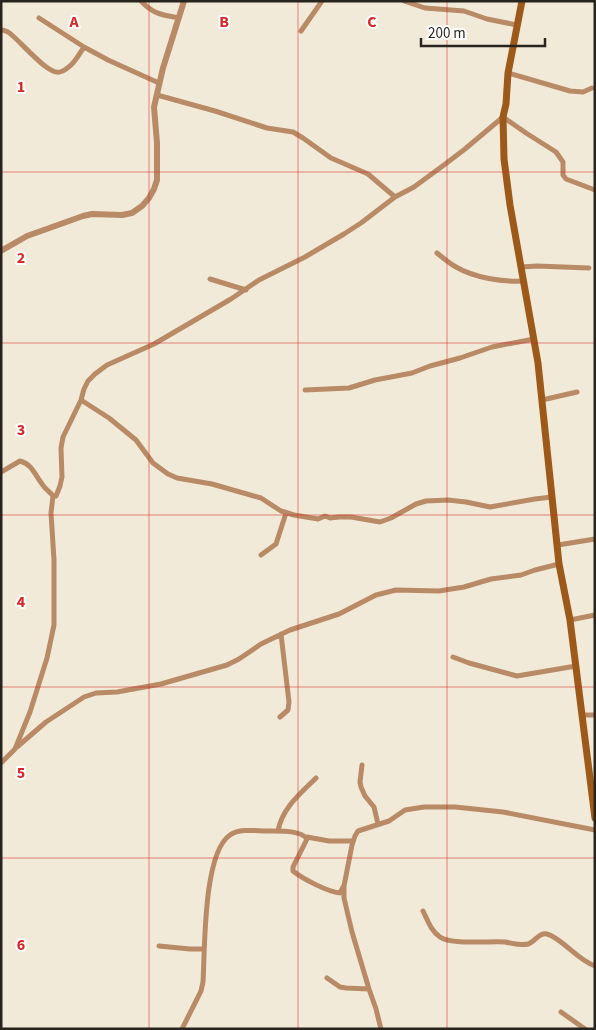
<svg xmlns="http://www.w3.org/2000/svg" width="596" height="1030" viewBox="0 0 596 1030" font-family="'Source Sans 3',sans-serif">
<style>
.lines{fill:none;stroke-linecap:round;stroke-linejoin:round}
.minor{stroke:#b98a66;stroke-width:5}
.tertiary{stroke:#b98a66;stroke-width:6}
.secondary{stroke:#9d591a;stroke-width:7}
.grid{fill:none;stroke:#d62828;stroke-width:1;stroke-opacity:0.55}
.grid-label{font-size:16px;text-anchor:middle;font-weight:bold;fill:#d62828;stroke:#fff;stroke-width:4;stroke-linejoin:round;paint-order:stroke}
</style>
<rect width="100%" height="100%" fill="#f2ead8"/>
<g class="lines">
<path class="minor" d="M141,1C153,14 162,15 179,18
M404,1L425,8L464,11L487,19L517,25
M39,18L84,47L108,60L159,83
M1,30C4,30 6,31 8,32C19,39 48,76 60,72C72,68 78,56 84,47
M301,31L322,1
M508,73L570,91L583,92L592,88
M157,95L215,111L267,128L293,132L303,138L331,158L368,174L395,197
M437,253C443,258 449,263 456,267C475,278 502,282 524,281
M521,267L537,266L589,268
M210,279L246,290
M305,390L349,388L375,380L412,373L430,366L460,358L492,347L534,339
M81,400L109,418L136,440L153,463L168,474L177,478L212,484L261,498L281,511L294,515L318,519L325,516L330,518L339,517H351L380,522L391,518L416,504L426,501L448,500L466,502L490,507L535,499L552,497
M542,400L577,392
M1,472L20,461C32,464 35,475 42,484C45,489 50,492 53,496
M558,545L595,539
M261,555L276,544L286,513
M570,620L595,615
M453,657L469,663L517,676L576,666
M582,715H595
M280,717L288,710L289,702L281,634
M17,747L46,722L84,697L96,693L117,692L161,684L227,665L239,659L261,644L290,630L339,614L376,595L396,590L439,591L464,587L491,579L521,575L535,570L559,564
M1,763L15,749L30,712L47,658L54,625V560L51,513L53,496H56L60,486L62,477L61,448L63,437L81,400L84,389L88,381L95,374L107,365L154,344L231,299L259,280L305,257L344,234L361,223L395,197L414,187L444,165L465,149L503,117L526,133L556,152L563,162V175L566,179L595,190
M362,765L360,782L361,787L365,796L374,807L378,824H379
M278,831C282,808 300,794 316,778
M307,837L329,841H353
M423,911C428,921 431,931 440,937C451,945 490,941 505,942C512,943 520,946 528,944C535,942 539,932 547,934C562,938 577,960 595,966
M159,946L190,949H204
M327,978L340,987L346,988L369,989
M561,1012L585,1029
M182,1029L201,991L203,982C205,950 203,853 230,835C241,828 256,831 268,831C279,831 301,830 307,839L293,867V871C303,879 328,892 340,893L343,887
M381,1029L376,1009L369,989L352,932L344,898V886L352,845L355,836L358,831L389,821L405,810L424,807H455L503,812L595,830"/>
<path class="tertiary" d="M1,251L27,236L83,216L92,214L122,215L132,213L142,206L149,198L154,189L157,180V143L154,107L163,68L184,1"/>
<path class="secondary" d="M522,1L508,73L506,104L503,117L504,159L510,205L538,363L559,564L570,620L595,818"/>
</g>
<path class="grid" d="M149,1V1029M298,1V1029M447,1V1029M1,172H595M1,343H595M1,515H595M1,687H595M1,858H595"/>
<g class="grid-label">
<text x="74" y="27">A</text>
<text x="224" y="27">B</text>
<text x="372" y="27">C</text>
<text x="21" y="92">1</text>
<text x="21" y="263">2</text>
<text x="21" y="435">3</text>
<text x="21" y="607">4</text>
<text x="21" y="778">5</text>
<text x="21" y="950">6</text>
</g>
<rect width="596" height="1030" fill="none" stroke="#28251f" stroke-width="5"/>
<path d="M421 38v8h124v-8" fill="none" stroke="#28251f" stroke-width="2.5"/>
<text x="428" y="38" font-size="15" fill="#28251f" stroke="#ffffff" stroke-width="4" paint-order="stroke">200 m</text>
</svg>
